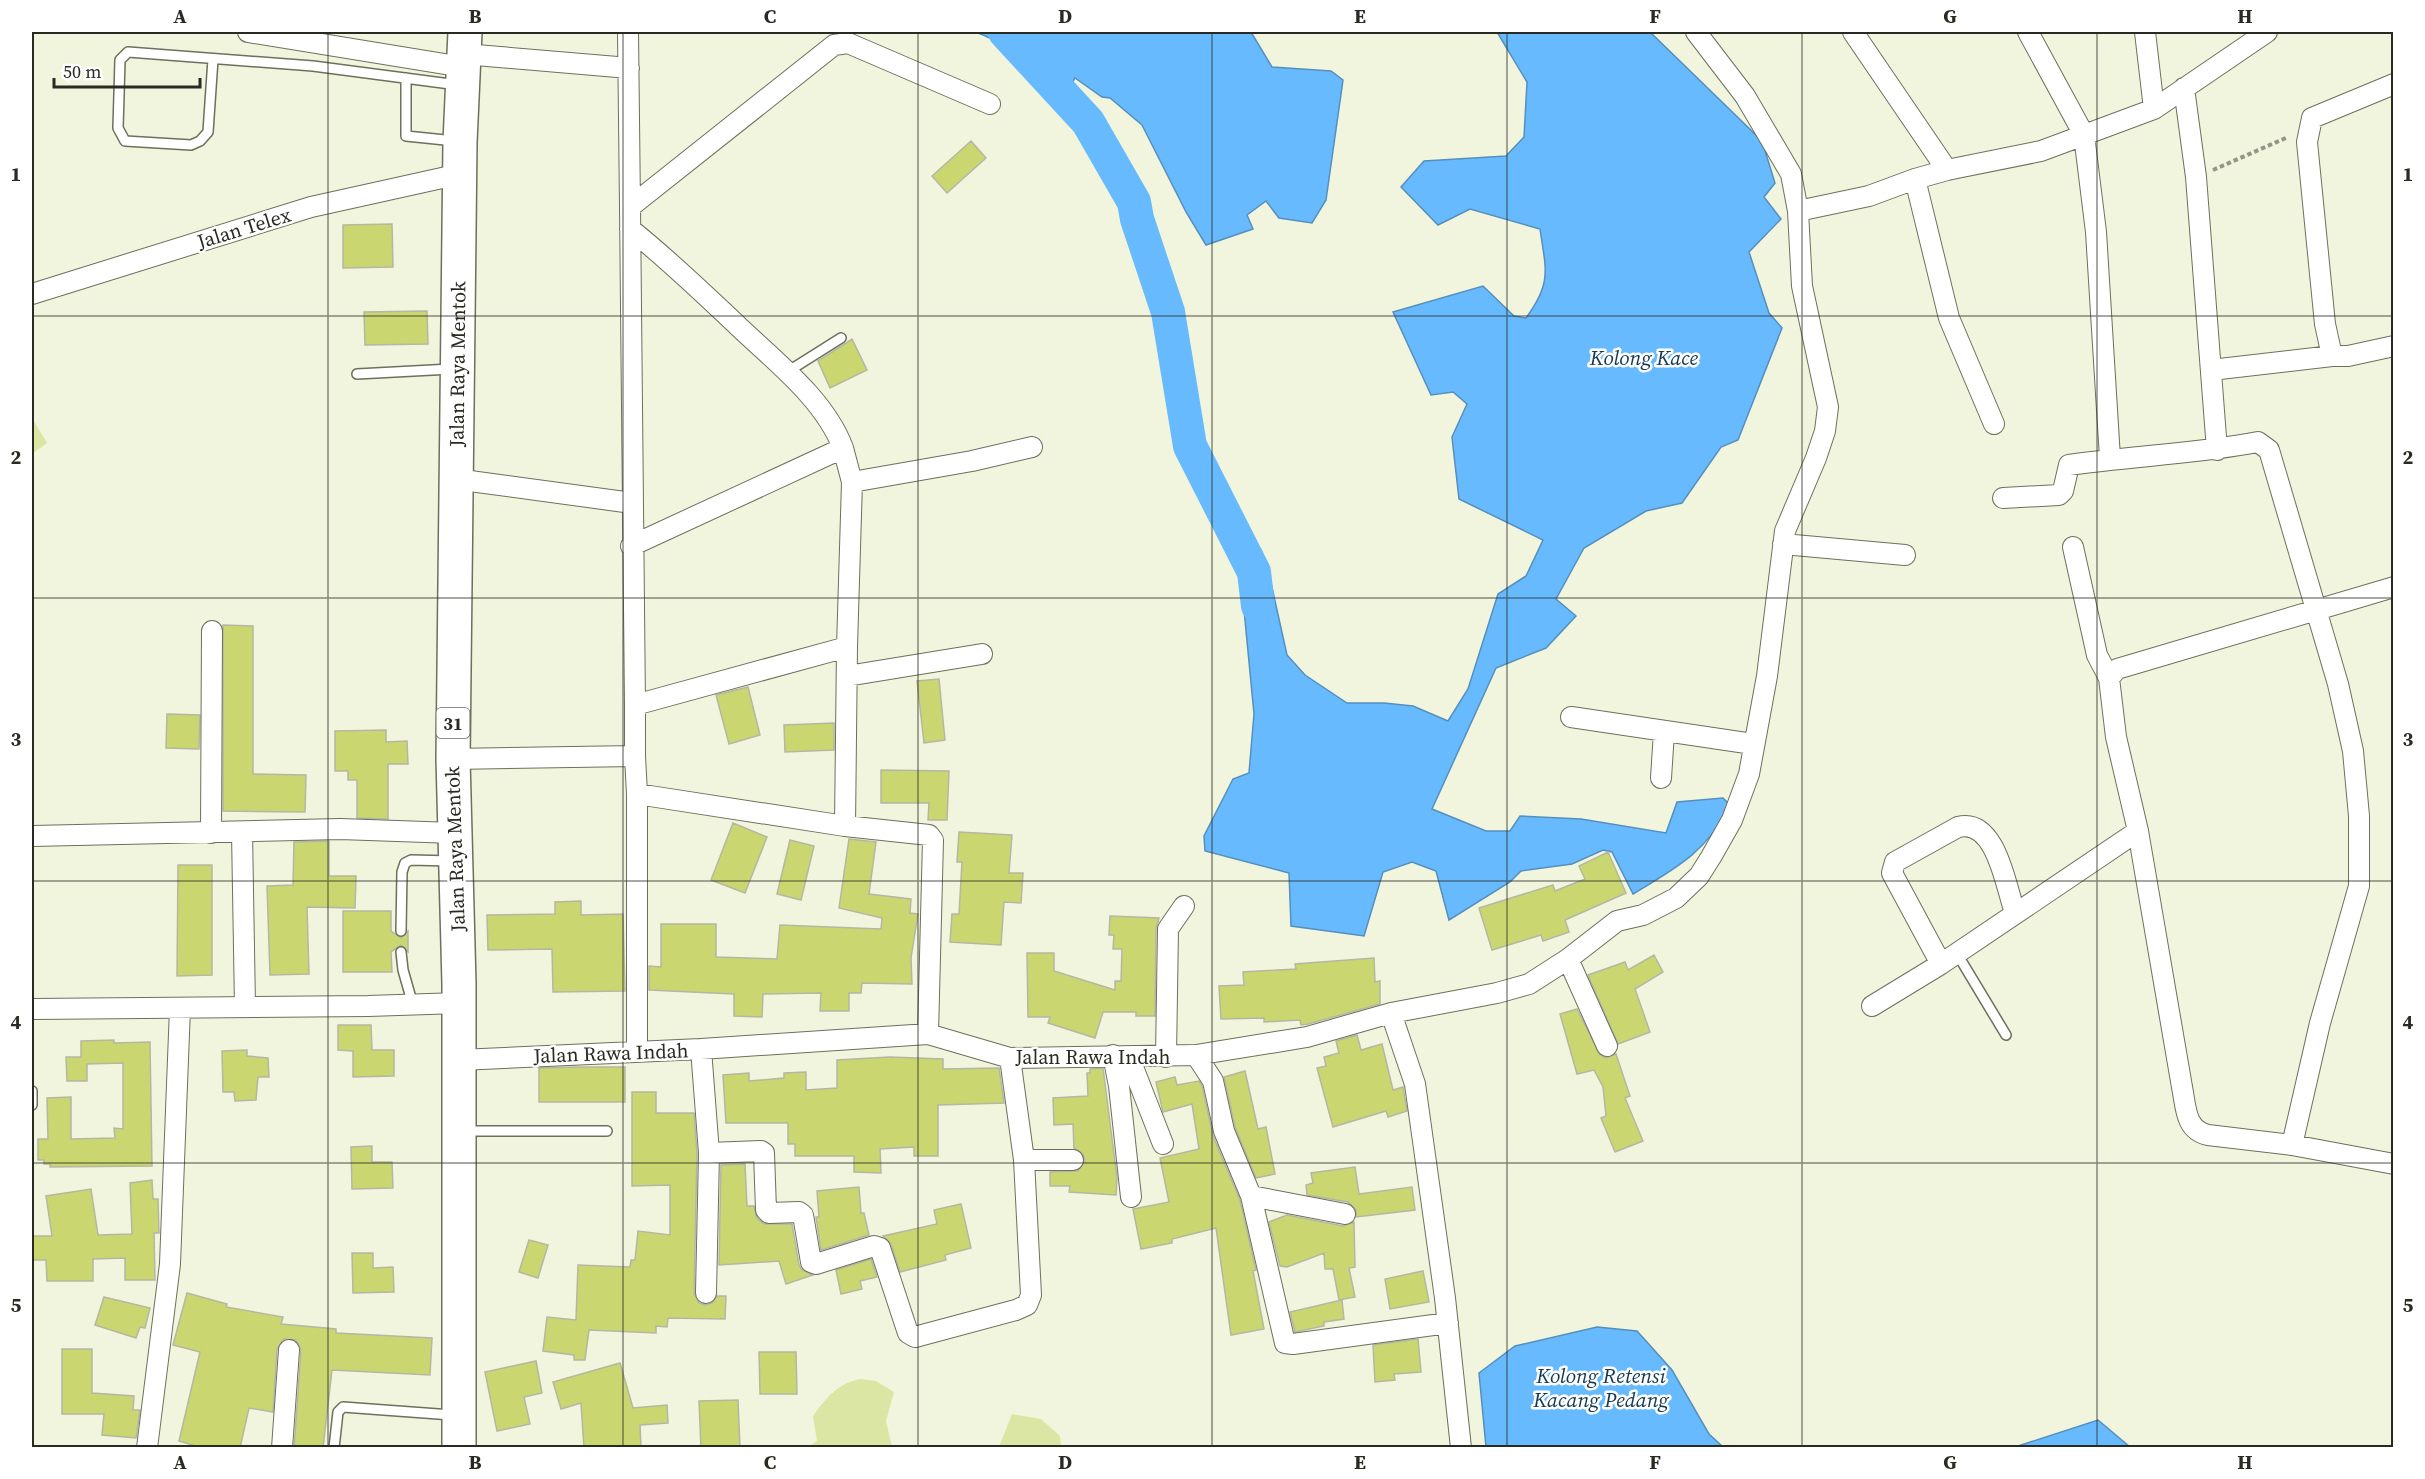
<svg xmlns="http://www.w3.org/2000/svg" width="2425" height="1479" viewBox="0 0 2425 1479" font-family="'Source Serif 4',serif">
<style>
.green{fill:#dbe5a4}
.water{fill:#68baff;stroke:#558fbd;stroke-width:1.5}
.lines{fill:none;stroke-linecap:round;stroke-linejoin:round}
.river{stroke:#68baff;stroke-width:34}
.building{fill:#cad771;stroke:#b4b7a2;stroke-width:1.5}
.lane-casing{stroke:#6c705c;stroke-width:12}
.street-casing{stroke:#6c705c;stroke-width:22}
.highway-casing{stroke:#6c705c;stroke-width:36}
.path{stroke:#939685;stroke-width:4;stroke-dasharray:4.5 3;stroke-linecap:butt}
.lane{stroke:#fff;stroke-width:9}
.street{stroke:#fff;stroke-width:20}
.highway{stroke:#fff;stroke-width:33}
.grid{fill:none;stroke:#292b22;stroke-width:1.5;stroke-opacity:0.55}
.labels{text-anchor:middle;dominant-baseline:central;stroke-width:5;stroke-linejoin:round;paint-order:stroke}
.shield{fill:#fff;stroke:#696b64;stroke-width:1.5}
.shield-label{font-size:18px;font-weight:bold;fill:#292b22}
.street-label{font-size:20px;fill:#292b22;stroke:#fff}
.water-label{font-size:21px;font-style:italic;fill:#143752;stroke:#fff}
.neatline{fill:none;stroke:#292b22;stroke-width:2}
.grid-label{font-size:20px;text-anchor:middle;font-weight:bold;fill:#292b22}
</style>
<rect width="100%" height="100%" fill="#f1f5de"/>
<path class="green" d="M32,418L47,443L32,454Z
M861,1379L876,1381L894,1392L886,1421L892,1447H808L817,1441L813,1416C827,1397 838,1383 861,1379Z
M1012,1414L1041,1419L1060,1436L1061,1447H999Z"/>
<path class="water" d="M974,32H1251L1272,67L1331,71L1343,80L1326,200L1312,223L1279,218L1266,201L1247,215L1253,229L1206,245L1186,212L1142,125L1110,98L1102,97L1075,78L1070,87L1095,108L1085,130C1055,98 1017,43 974,32Z
M1497,32H1650L1762,141L1775,183L1764,197L1781,219L1749,252L1769,313L1782,328L1738,440L1721,447L1682,503L1646,511L1584,548L1556,599L1576,616L1546,648L1496,668L1432,809L1486,831H1510L1520,816L1581,819L1666,833L1677,802L1723,798L1731,806C1705,853 1676,868 1633,894L1612,852L1603,850L1572,864L1521,871L1510,882L1449,920L1436,871L1412,862L1383,872L1364,936L1291,926L1289,873L1205,851L1204,836L1233,779L1249,773L1254,714L1240,568L1261,550L1267,565L1287,655L1305,675L1347,703H1384L1413,706L1448,721L1468,689L1498,594L1526,576L1543,540L1459,499L1452,437L1467,404L1453,392L1431,395L1393,312L1483,286L1514,316L1526,318C1552,283 1546,270 1540,229L1470,209L1438,225L1401,187L1424,161L1506,156L1524,137L1527,82Z
M1597,1327L1637,1331L1672,1370L1709,1434L1723,1447H1486L1479,1373L1515,1346Z
M2098,1420L2130,1447H2015Z"/>
<g class="lines">
<path class="river" d="M1005,32L1088,122L1134,202L1137,219L1168,312L1190,446L1254,572L1258,606"/>
</g>
<path class="building" d="M971,141L986,158L947,193L932,176Z
M392,224L393,267L343,268V225Z
M427,311L428,344L365,345L364,312Z
M852,339L867,370L830,388L818,361Z
M223,625L253,626V774L306,775L305,812L223,811Z
M939,679L945,740L924,743L917,681Z
M748,687L760,735L729,744L716,695Z
M167,714L200,715L199,749L166,748Z
M834,723V750L785,752L784,725Z
M386,730V742L407,741L408,764H388V819L357,818V780H348V771H335V731Z
M881,770L949,771L947,820H928L929,803H881Z
M733,823L767,837L745,893L711,880Z
M959,832L1012,835L1009,873H1023L1021,903L1004,902L1001,945L950,942L952,914H959L962,862H957Z
M849,839L876,842L869,894L911,899L910,913L918,914L911,958L912,984L862,983L861,993H849V1011H820L821,993L763,994L762,1017L734,1016V994L649,990V966L661,967V924H716V957L777,959L780,925L881,929L882,918L839,908Z
M790,840L814,846L801,900L777,894Z
M329,841V876H356L355,908L307,907L309,974L270,975L267,886L293,885L294,842Z
M1608,852L1626,893L1565,920L1569,932L1543,941L1541,935L1492,950L1479,908L1553,885L1555,891L1585,879L1579,866Z
M178,865H212V975L177,976Z
M581,901V915L623,914L625,991L553,992L552,949L488,950L487,915L555,914V902Z
M343,911H391V931L401,938L408,931V952L401,945L391,952L392,972H343Z
M1110,916L1159,918L1156,929L1155,1016H1136V1012H1103L1095,1038L1048,1023L1050,1017H1028L1027,953H1054V971L1115,990V981H1121L1122,949H1113L1114,935H1109Z
M1654,955L1663,972L1635,989L1650,1032L1618,1044L1588,975L1625,962L1628,970Z
M1374,958L1375,982L1380,981V1004L1308,1024L1301,1025L1300,1020L1264,1022V1018L1221,1019L1219,986L1244,985L1243,972L1296,969L1295,964Z
M1577,1009L1600,1055L1606,1058L1616,1054L1630,1096L1625,1098L1643,1141L1615,1152L1601,1118L1606,1116L1603,1087L1594,1070L1577,1074L1560,1014Z
M338,1025H371L372,1050H394V1076L353,1077V1051L338,1050Z
M1357,1035L1361,1050L1382,1044L1393,1090L1403,1087L1407,1111L1388,1117L1386,1111L1333,1127L1317,1068L1326,1066L1324,1057L1339,1053L1336,1041Z
M114,1040V1043L150,1042L152,1166L50,1167V1164H44V1160H38V1139H48L47,1098L71,1097V1139L115,1138L114,1128L123,1129V1063L87,1064V1081H67L66,1057H81V1041Z
M247,1050V1056L268,1058L269,1077H258L256,1100L235,1101L234,1092H223L222,1051Z
M890,1057L943,1059V1069L999,1068L1004,1103L938,1105V1156H914V1147L880,1149L881,1173L854,1172V1156H795V1144H788V1123H726L723,1075L749,1073V1081L784,1078V1073L806,1072V1090L837,1088V1060Z
M577,1067H625V1102H539V1068Z
M1103,1068L1117,1178L1116,1195L1069,1192L1070,1186H1050V1172L1078,1171L1085,1161L1083,1154L1074,1148L1073,1124L1054,1125L1053,1098L1088,1096L1087,1073H1090V1069Z
M1245,1071L1258,1129L1266,1127L1275,1174L1256,1178L1235,1127L1224,1077Z
M1175,1077L1177,1085L1199,1081L1202,1086L1213,1136L1240,1200L1256,1270L1253,1271L1264,1329L1231,1335L1216,1228L1172,1239V1243L1141,1249L1133,1209L1169,1202L1160,1158L1199,1149L1192,1104L1163,1112L1156,1082Z
M632,1092H656V1113H694L697,1153L694,1293L699,1303L705,1305L712,1303L717,1296H726L725,1319L668,1318L667,1327L656,1326V1333L589,1330L585,1360H574V1355L543,1351L547,1317L576,1320L578,1265L630,1267L631,1260H635L638,1231L670,1235V1185L632,1186Z
M372,1146V1162H392L393,1188L352,1189L351,1147Z
M745,1164L747,1206H754L757,1218L764,1224H792L799,1265L802,1270L813,1275L786,1284L779,1261L719,1265L721,1165Z
M1355,1167L1359,1194L1412,1187L1415,1210L1356,1217V1210L1348,1202L1307,1195L1306,1185L1313,1183L1311,1173Z
M152,1180L153,1199H158L159,1233H154L155,1280H125V1258L93,1259V1281H47L46,1260H33L32,1236H52L46,1196L91,1189L98,1235L132,1234L130,1183Z
M859,1187L861,1213H864L869,1235L821,1250L816,1217H819L817,1191Z
M961,1204L971,1248L945,1255L946,1260L900,1272L891,1244L883,1236L937,1224L934,1210Z
M1287,1215L1343,1226L1354,1222L1355,1267L1349,1268L1355,1297L1339,1300L1333,1269H1325L1324,1253L1287,1267L1280,1266L1269,1222Z
M529,1240L548,1245L538,1278L519,1272Z
M352,1253H373V1268L393,1267L394,1292L353,1293Z
M871,1259L877,1277L860,1281L862,1289L841,1294L836,1270Z
M1423,1271L1429,1302L1390,1309L1385,1279Z
M187,1293L227,1304L226,1307L283,1317L281,1324L336,1329V1333L432,1338L430,1375L332,1370L323,1448H294L301,1350L296,1340L284,1339L277,1349L273,1412L249,1408L240,1448H202L179,1441L200,1352L173,1345Z
M104,1297L150,1308L145,1328L140,1327L136,1338L95,1325Z
M1342,1300L1344,1319L1324,1322V1326L1295,1332L1290,1312Z
M1418,1339L1421,1372L1394,1374L1395,1380L1375,1382L1373,1345Z
M62,1349H92V1393L134,1396L133,1410H140L136,1438L102,1435L104,1414H62Z
M759,1352H796L797,1394H760Z
M536,1361L542,1393L524,1397L530,1424L497,1431L485,1372Z
M620,1363L633,1408L667,1405L668,1423L640,1425L641,1448H584L581,1403L561,1409L553,1382Z
M738,1400L740,1448H701L699,1401Z"/>
<g class="lines">
<g class="lane-casing">
<path id="lane" d="M213,59L208,132L200,141L191,145L125,141L118,128L120,60L128,52L313,66L458,85
M406,78V136L455,141
M787,372L841,338
M357,374L451,369
M401,931L402,872L405,863L411,860L451,861
M401,952L403,970L413,1005
M1956,952L2006,1035
M32,1091V1105
M466,1131H607
M334,1448L338,1412L343,1407L452,1415"/>
</g>
<g class="street-casing">
<path id="street" d="M248,32L463,67
M628,32L630,207
M1853,32L1947,170
M2028,32L2084,135L2096,232L2110,458
M2145,32L2154,109
M464,54L629,68
M2394,84L2312,118L2307,142L2325,324L2332,356H2348L2394,346
M2184,88L2196,177L2217,450
M1915,179L1949,318L1994,424
M1798,211L1869,196L1915,179L1947,170L2041,151L2154,109L2267,32
M630,229C668,259 703,293 739,327C776,362 825,400 843,448
M32,294L311,207L460,174
M2211,370L2332,356
M455,479L632,503
M852,482L972,461L1032,447
M2003,498L2059,495L2063,491L2069,465C2132,456 2195,454 2258,442L2269,450L2338,684L2353,751L2359,816V886L2320,1023L2292,1145
M1783,544L1905,555
M631,546L843,448L852,482L847,647L635,705V756
M2073,547L2097,655L2109,678L2116,737L2138,831L2182,1087C2186,1107 2185,1130 2208,1135L2292,1145L2394,1164
M847,676L982,654
M2109,678L2117,669L2394,587
M635,705L630,207L834,45L848,43L990,104
M1571,717L1753,744
M453,759L635,756L637,794V1050
M1661,778L1664,732
M637,794L845,826L847,647
M845,826L929,835L933,840L928,1034
M242,832L245,1007
M211,833L212,631
M32,836L340,829L454,833
M1568,959L1607,1046
M1941,964L1892,873L1895,862L1958,827C1996,817 2006,887 2015,913
M1872,1006L1941,964L2138,831
M32,1009L368,1006L459,1003
M1391,1013L1415,1084L1445,1298L1461,1448
M701,1049L709,1153L761,1151L764,1153L766,1210L769,1213L799,1212L803,1215L811,1262L816,1264L874,1246L880,1248L908,1333L915,1337L1016,1310L1027,1305L1031,1295L1024,1160L1010,1058
M1113,1055L1119,1086L1131,1197
M1196,1055L1213,1081L1224,1131L1251,1196L1285,1343L1293,1344L1448,1323
M1129,1057L1163,1144
M1166,1057L1168,929L1184,906
M459,1060L701,1049L928,1034L1010,1058L1196,1055L1307,1037L1391,1013L1497,993L1529,984L1568,959L1617,921L1643,915L1676,898L1699,876L1711,857L1732,820L1749,774L1767,676L1785,531L1816,458L1825,431L1828,407L1802,286L1798,211L1791,174L1745,96L1696,32
M1024,1160H1073
M1251,1196L1345,1214
M706,1293L709,1153
M147,1448L170,1264L180,1008
M282,1448L289,1350"/>
</g>
<g class="highway-casing">
<g id="highway">
<path id="s1" d="M459,1448V984L453,759L460,142L465,32"/>
</g>
</g>
<path class="path" d="M2213,170L2288,137"/>
<use href="#lane" class="lane"/>
<use href="#street" class="street"/>
<use href="#highway" class="highway"/>
</g>
<path class="grid" d="M328,32V1448M623,32V1448M918,32V1448M1212,32V1448M1507,32V1448M1802,32V1448M2097,32V1448M32,316H2394M32,598H2394M32,881H2394M32,1163H2394"/>
<g class="labels">
<rect class="shield" x="436.5" y="708" width="33" height="30" rx="4.5"/>
<g class="shield-label">
<text x="453" y="723">31</text>
</g>
<g class="street-label">
<text transform="translate(244 228) rotate(-17)">Jalan Telex</text>
<text stroke="none"><textPath href="#s1" startOffset="1084">Jalan Raya Mentok</textPath></text>
<text transform="translate(455 849) rotate(-92)">Jalan Raya Mentok</text>
<text transform="translate(611 1053) rotate(-2)">Jalan Rawa Indah</text>
<text x="1093" y="1057">Jalan Rawa Indah</text>
</g>
<g class="water-label">
<text x="1644" y="357">Kolong Kace</text>
<text x="1601" y="1375">Kolong Retensi<tspan x="1601" dy="24">Kacang Pedang</tspan></text>
</g>
</g>
<rect width="2425" height="1479" fill="none" stroke="#ffffff" stroke-width="66"/>
<path d="M54 78v9h146v-9" fill="none" stroke="#292b22" stroke-width="3"/>
<text x="63" y="78" font-size="18" fill="#292b22" stroke="#ffffff" stroke-width="4.5" paint-order="stroke">50 m</text>
<rect x="33" y="33" width="2359" height="1413" class="neatline"/>
<g class="grid-label">
<text x="180" y="23">A</text>
<text x="475" y="23">B</text>
<text x="770" y="23">C</text>
<text x="1065" y="23">D</text>
<text x="1360" y="23">E</text>
<text x="1655" y="23">F</text>
<text x="1950" y="23">G</text>
<text x="2245" y="23">H</text>
<text x="16" y="181">1</text>
<text x="2408" y="181">1</text>
<text x="16" y="464">2</text>
<text x="2408" y="464">2</text>
<text x="16" y="746">3</text>
<text x="2408" y="746">3</text>
<text x="16" y="1029">4</text>
<text x="2408" y="1029">4</text>
<text x="16" y="1312">5</text>
<text x="2408" y="1312">5</text>
<text x="180" y="1469">A</text>
<text x="475" y="1469">B</text>
<text x="770" y="1469">C</text>
<text x="1065" y="1469">D</text>
<text x="1360" y="1469">E</text>
<text x="1655" y="1469">F</text>
<text x="1950" y="1469">G</text>
<text x="2245" y="1469">H</text>
</g>
</svg>
